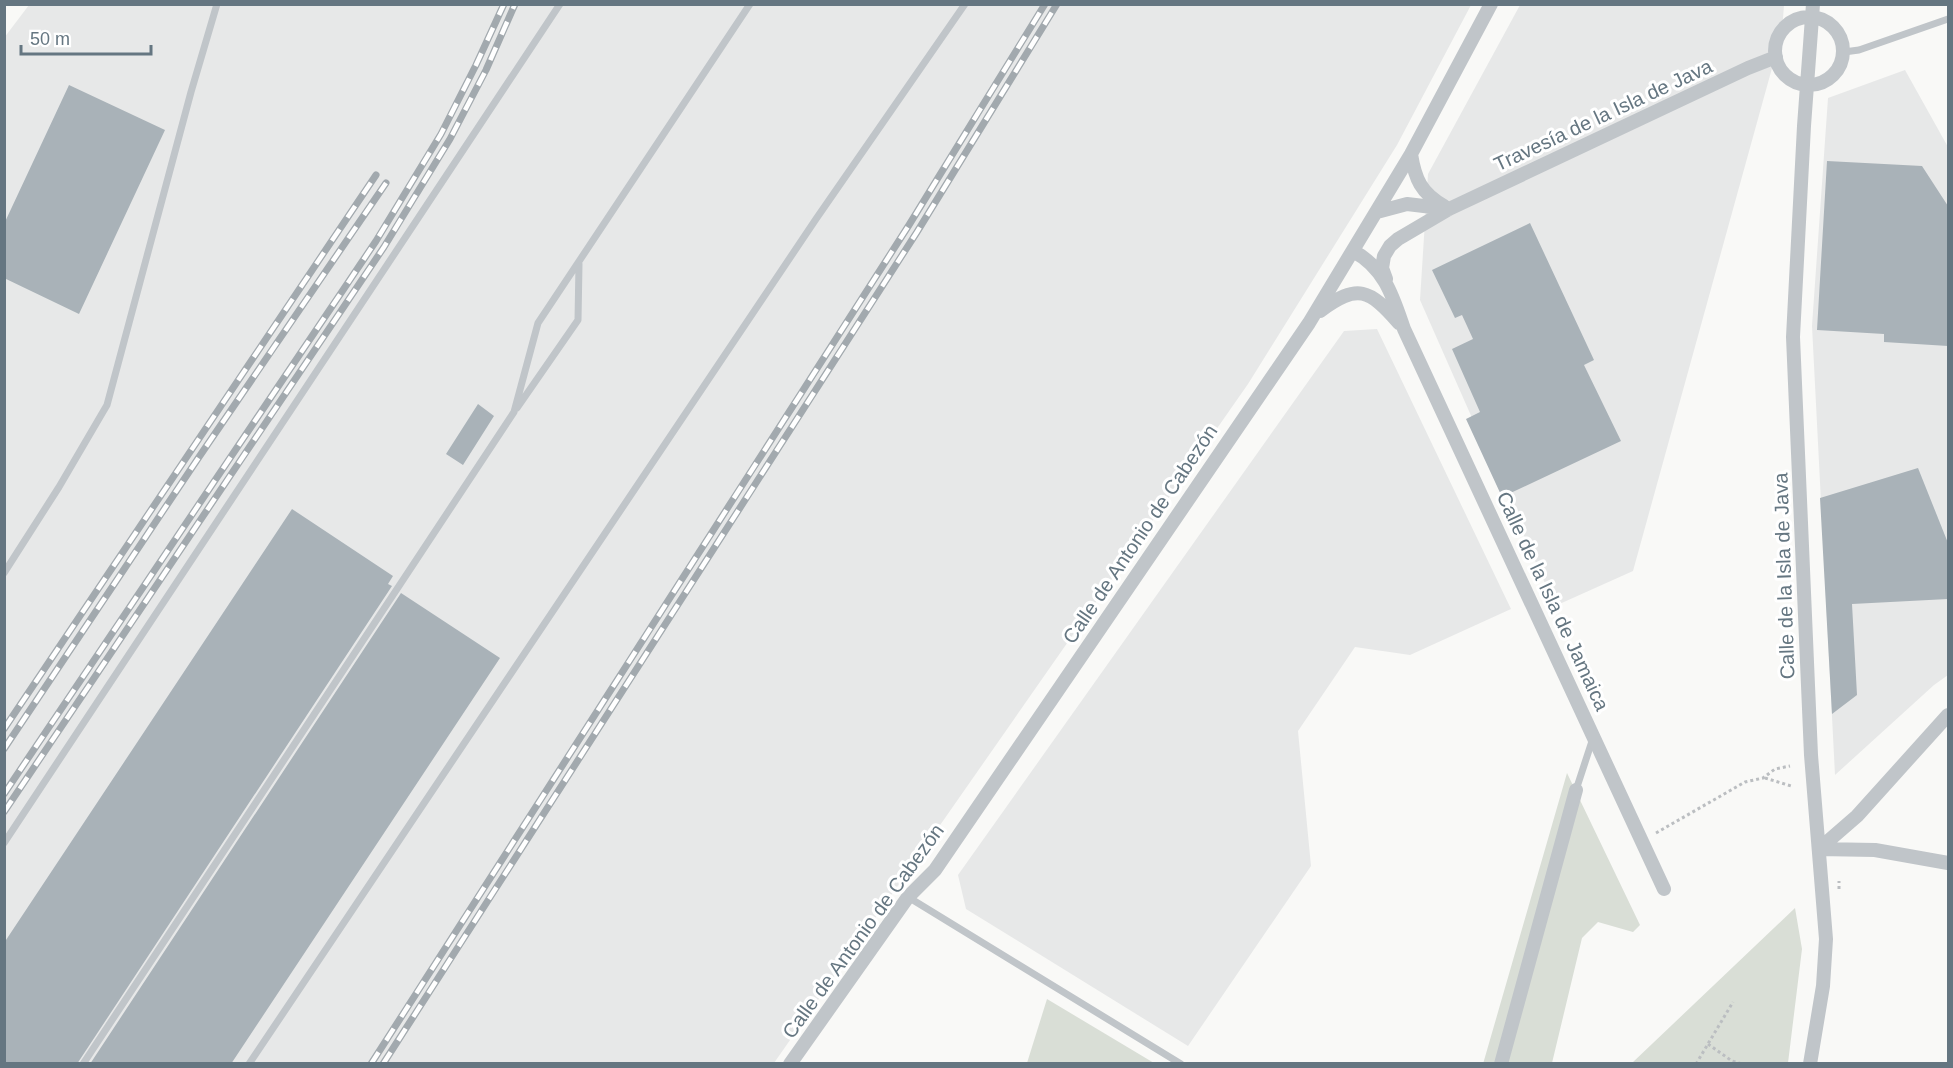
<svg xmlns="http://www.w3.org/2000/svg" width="1953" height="1068" viewBox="0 0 1953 1068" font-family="Helvetica,sans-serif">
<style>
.built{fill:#e7e8e8}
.green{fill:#d9ded6}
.building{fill:#a9b2b8}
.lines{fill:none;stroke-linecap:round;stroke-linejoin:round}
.path{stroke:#bbbec1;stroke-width:3;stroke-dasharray:3 3;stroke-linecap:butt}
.lane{stroke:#c0c5c9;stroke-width:7}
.street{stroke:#c0c5c9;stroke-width:14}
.rail-casing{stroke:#a2a9ae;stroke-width:7}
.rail{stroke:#fff;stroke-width:4.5;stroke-dasharray:14;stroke-linecap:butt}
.labels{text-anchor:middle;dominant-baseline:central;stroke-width:6;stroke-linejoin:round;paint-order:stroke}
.street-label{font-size:20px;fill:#657681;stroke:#fff}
</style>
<rect width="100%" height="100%" fill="#f9f9f7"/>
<path class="built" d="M29,5H1471L1397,145L1248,384L774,1063L5,1064L4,38Z
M1520,5H1784L1782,32L1633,571L1555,606L1420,300L1428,174Z
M1905,70L1948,147V675L1934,685L1835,775L1812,326L1828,98Z
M1377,329L1511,609L1410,655L1355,647L1298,731L1311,866L1188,1046L966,909L958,875L1344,331Z"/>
<path class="green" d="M1567,773L1640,925L1633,932L1598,922L1582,938L1552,1063L1483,1064Z
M1795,908L1802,949L1788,1063H1632Z
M1047,999L1154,1063H1027Z"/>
<path class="building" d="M69,85L165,130L79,314L4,278V224Z
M1827,161L1922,166L1948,206V346L1884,342V334L1817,330Z
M1530,223L1594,360L1584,365L1621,441L1502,497L1466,419L1480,412L1452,349L1473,339L1462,315L1455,318L1432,270Z
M478,404L494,416L463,465L446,454Z
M1918,468L1948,543V599L1852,604L1857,695L1832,714L1820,498Z
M292,509L393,576L388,584L392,586L77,1064H4V943Z
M401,593L500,658L231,1064H90Z"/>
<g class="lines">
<path class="path" d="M1765,778L1791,786
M1656,833L1745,782L1763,778L1775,769L1790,766
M1839,889V881
M1708,1044L1732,1061L1742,1064
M1696,1064L1733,1002"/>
<path class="lane" d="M1844,52L1859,50L1948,19
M517,408L578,320L579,264
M4,573L59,487L107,405L191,92L217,4
M1576,790L1593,738
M4,843L560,4
M908,897L1181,1064
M83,1064L514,412L538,323L750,4
M249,1064L816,219L965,4"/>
<path class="street" d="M1775 51a34 34 0 1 1 68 0a34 34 0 1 1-68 0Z
M1411,154C1415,179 1421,193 1444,206
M1377,212L1407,204L1449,209
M1353,251C1385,268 1393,297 1404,329L1664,889
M1386,279L1382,268L1384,256L1390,246L1398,239L1449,209L1748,68L1776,57
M1320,311C1358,283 1369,289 1399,323
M1819,849L1857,816L1948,715
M1819,849L1875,850L1948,863
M790,1064L908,897L935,870L1309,323L1411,154L1491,4
M1501,1064L1576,790
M1810,1064L1823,986L1826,939L1811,755L1793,337L1804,126L1813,4"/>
<g class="rail-casing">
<path id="rail" d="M4,729L376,175
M4,749L199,457L386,183
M4,794L376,241L441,134L476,65L504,4
M4,812L384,247L450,139L486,70L515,4
M371,1064L909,225L1045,4
M383,1064L917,232L1057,4"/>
</g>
<use href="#rail" class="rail"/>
</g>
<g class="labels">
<g class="street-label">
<text transform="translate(1603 115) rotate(-25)">Travesía de la Isla de Java</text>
<text transform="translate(1140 534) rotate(-56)">Calle de Antonio de Cabezón</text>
<text transform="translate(1784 576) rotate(-92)">Calle de la Isla de Java</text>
<text transform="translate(1553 601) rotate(65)">Calle de la Isla de Jamaica</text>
<text transform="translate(863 931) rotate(-54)">Calle de Antonio de Cabezón</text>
</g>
</g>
<rect width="1953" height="1068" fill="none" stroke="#657681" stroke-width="12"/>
<path d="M21 45v9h130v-9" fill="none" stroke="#657681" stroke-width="3"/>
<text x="30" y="45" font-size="18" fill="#657681" stroke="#ffffff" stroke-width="4.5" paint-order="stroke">50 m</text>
</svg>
